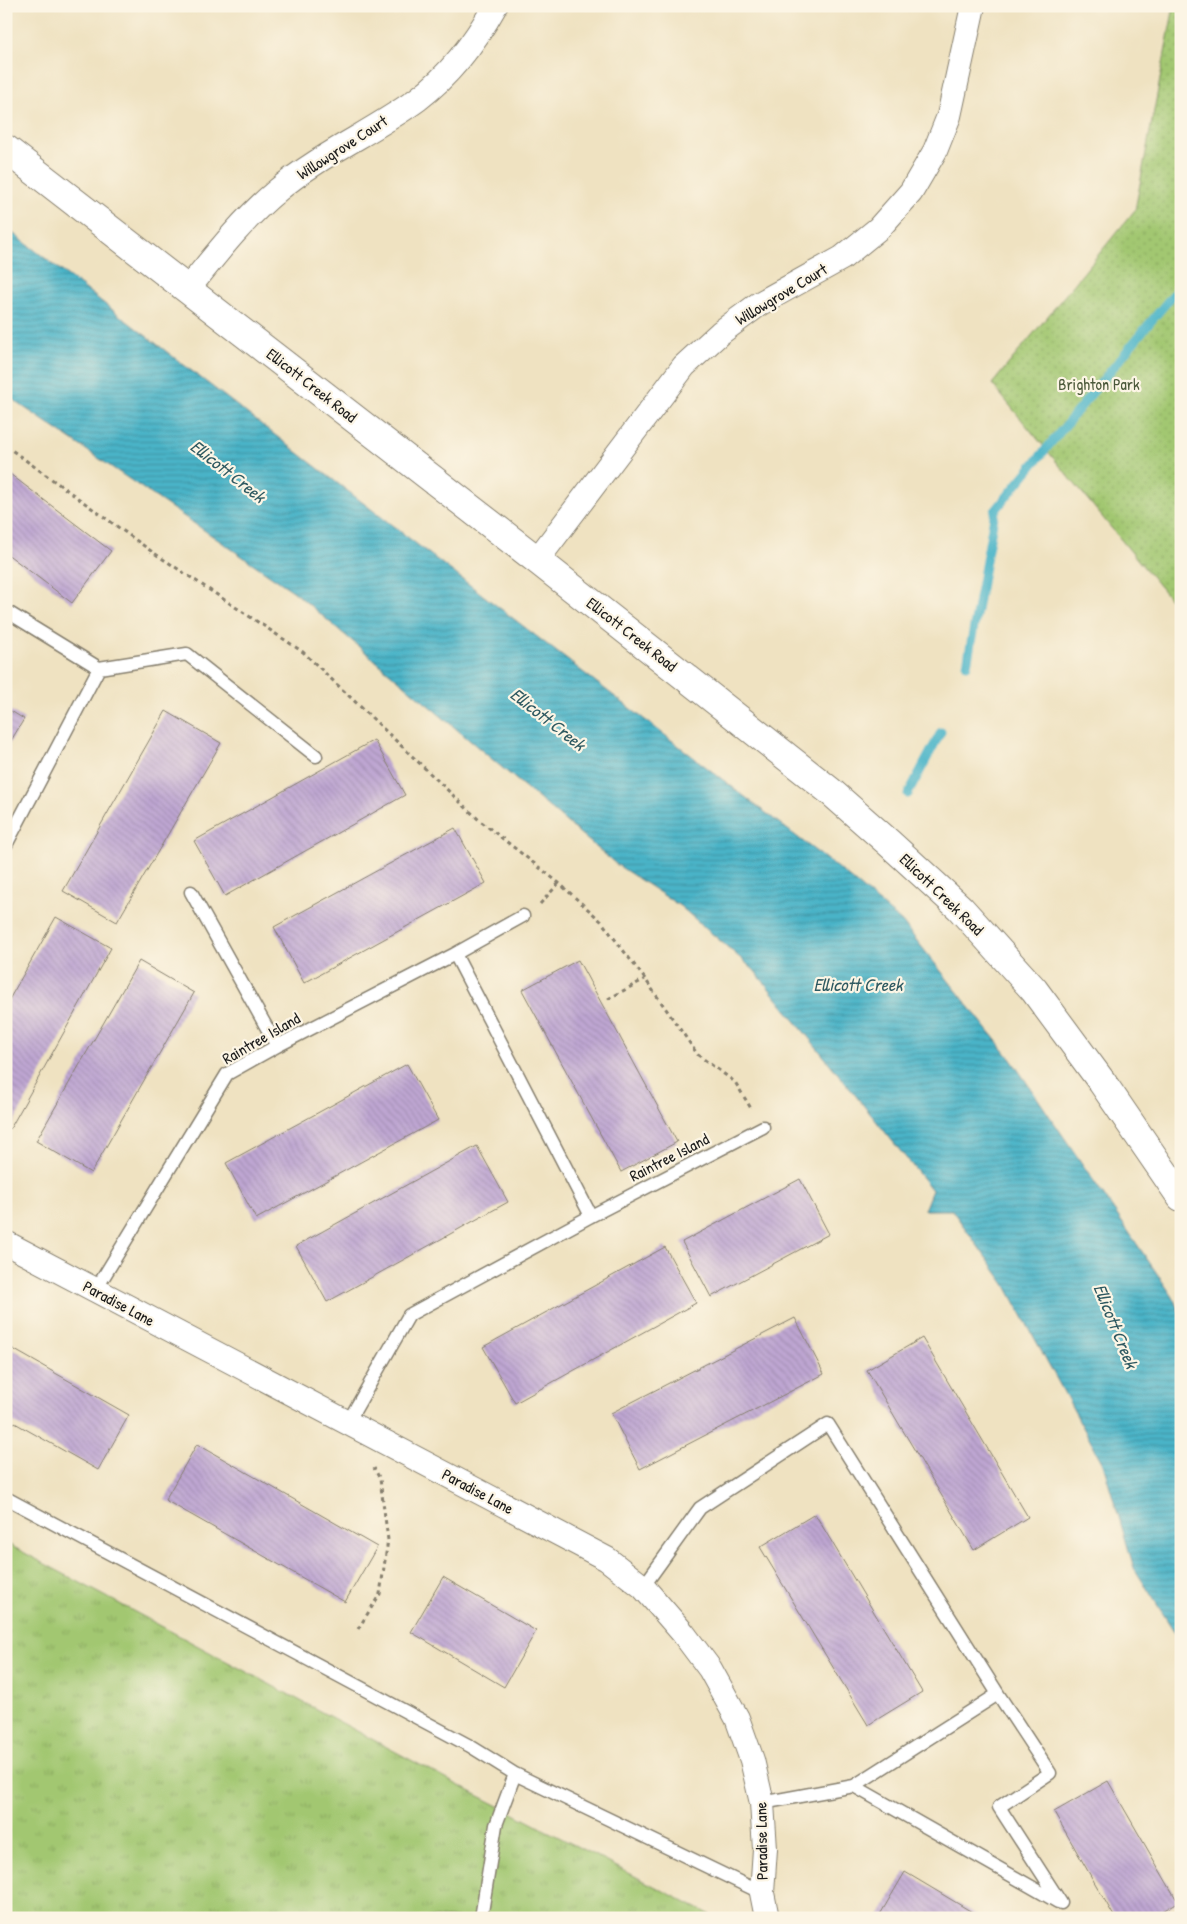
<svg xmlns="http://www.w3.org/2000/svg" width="1187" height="1924" viewBox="0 0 1187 1924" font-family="'Patrick Hand',sans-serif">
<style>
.grass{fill:url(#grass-tufts);stroke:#5f7246}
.park{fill:url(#park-dots);stroke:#5f7246}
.water{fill:url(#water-rules);stroke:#336872}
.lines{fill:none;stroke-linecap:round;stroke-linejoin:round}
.stream{stroke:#4ab4c8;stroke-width:9}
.building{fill:url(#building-back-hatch)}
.service-casing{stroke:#867f6e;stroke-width:15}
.minor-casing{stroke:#867f6e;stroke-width:26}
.tertiary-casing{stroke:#867f6e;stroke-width:30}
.path{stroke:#867f6e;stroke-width:3;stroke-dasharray:4 4;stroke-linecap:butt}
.service{stroke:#fff;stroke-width:12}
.minor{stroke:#fff;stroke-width:24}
.tertiary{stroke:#fff;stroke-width:28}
.labels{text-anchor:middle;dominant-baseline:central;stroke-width:4.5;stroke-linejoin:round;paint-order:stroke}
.street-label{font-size:16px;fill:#1c1c1c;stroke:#fcf5e5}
.park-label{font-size:16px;fill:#4b583a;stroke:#fcf5e5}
.water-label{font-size:18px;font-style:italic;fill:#2e5961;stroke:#fcf5e5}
</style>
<defs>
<pattern id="grass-tufts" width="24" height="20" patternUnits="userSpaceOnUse" patternTransform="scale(1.25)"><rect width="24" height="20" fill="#a2c771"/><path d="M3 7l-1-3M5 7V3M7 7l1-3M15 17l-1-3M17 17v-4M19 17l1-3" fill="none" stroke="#8baa61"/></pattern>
<pattern id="park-dots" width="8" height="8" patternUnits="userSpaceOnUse" patternTransform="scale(1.25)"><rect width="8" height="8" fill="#a2c771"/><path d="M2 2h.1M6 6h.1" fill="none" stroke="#8baa61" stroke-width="1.8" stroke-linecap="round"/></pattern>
<pattern id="water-rules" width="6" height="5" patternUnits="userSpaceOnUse" patternTransform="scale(1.25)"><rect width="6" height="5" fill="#4ab4c8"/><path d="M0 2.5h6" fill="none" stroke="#3d92a2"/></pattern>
<pattern id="building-back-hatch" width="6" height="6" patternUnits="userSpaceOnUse" patternTransform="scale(1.25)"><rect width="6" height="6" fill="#bea6d2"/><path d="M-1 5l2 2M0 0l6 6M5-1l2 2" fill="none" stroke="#a38eb4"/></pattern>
</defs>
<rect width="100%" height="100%" fill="#fcf5e5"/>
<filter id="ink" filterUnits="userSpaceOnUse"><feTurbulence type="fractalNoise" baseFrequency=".02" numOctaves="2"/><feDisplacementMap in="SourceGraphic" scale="10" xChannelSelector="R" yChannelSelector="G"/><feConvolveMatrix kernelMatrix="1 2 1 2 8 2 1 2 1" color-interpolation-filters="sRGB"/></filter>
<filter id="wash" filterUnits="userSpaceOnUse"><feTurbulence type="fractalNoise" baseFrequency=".0096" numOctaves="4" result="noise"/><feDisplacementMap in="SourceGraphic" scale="20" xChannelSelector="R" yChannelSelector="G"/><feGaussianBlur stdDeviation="1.12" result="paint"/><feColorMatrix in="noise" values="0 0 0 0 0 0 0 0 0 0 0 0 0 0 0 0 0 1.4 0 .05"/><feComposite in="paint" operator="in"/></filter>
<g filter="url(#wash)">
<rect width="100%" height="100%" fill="#efe2c1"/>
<path class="grass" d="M6,1543L452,1782L716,1918H6Z"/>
<path class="park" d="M1174,6H1181V612L992,384L1135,210Z"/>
<path class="water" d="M6,228L844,873L902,922L1010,1058L1173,1297L1181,1318V1642L1134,1568L1103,1464L1005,1284L952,1210H924L932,1190L754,970L680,906L616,864L293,591L6,395Z"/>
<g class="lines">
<path class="stream" d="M967,665L995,511L1181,285
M908,794L941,732"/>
</g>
<g id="blocks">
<path class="building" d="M6,471L111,551L72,603L6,553Z
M6,708L24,719L6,749Z
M166,711L221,743L117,922L63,891Z
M374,740L405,795L225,896L194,841Z
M455,828L486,883L304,983L274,927Z
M56,917L111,948L10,1129L6,1127V1005Z
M578,960L677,1142L621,1172L522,990Z
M139,961L194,993L91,1173L36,1141Z
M407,1064L438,1120L256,1219L226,1163Z
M477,1146L508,1202L327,1302L296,1246Z
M800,1179L829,1234L711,1297L682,1242Z
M665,1247L696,1303L515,1403L483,1347Z
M795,1318L824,1374L640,1469L611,1413Z
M922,1338L1028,1517L974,1550L867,1370Z
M6,1345L129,1415L98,1470L6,1418Z
M197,1444L377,1547L345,1602L165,1500Z
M815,1514L922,1692L868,1725L760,1547Z
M443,1577L536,1631L504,1687L411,1632Z
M1108,1781L1178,1902L1151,1918H1115L1054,1812Z
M905,1872L982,1918H878Z"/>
</g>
</g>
<g filter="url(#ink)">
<use href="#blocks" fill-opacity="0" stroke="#867f6e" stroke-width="1"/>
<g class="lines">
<g class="service-casing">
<path id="service" d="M6,611L99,668L187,654L316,756
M6,845L99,668
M191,892L277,1046
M455,954L523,916
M95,1291L227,1074L277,1046L455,954L591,1216
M348,1422L409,1315L591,1216L763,1127
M6,1498L470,1746L515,1774
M643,1587L700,1508L828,1424L998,1694L854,1786L762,1803
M998,1694L1050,1773L999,1807L1061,1903
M854,1786L1058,1902
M481,1918L496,1825L515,1774L762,1893"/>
</g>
<g class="minor-casing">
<path id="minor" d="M188,289C216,254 243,219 278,190C321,154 373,132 418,99C451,74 475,42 495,6
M537,560L684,366L720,333L759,304L842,258L879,228L911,192L935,151L949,116L973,6
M6,1243L607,1559L643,1587L683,1633L710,1669L737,1718L752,1760L762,1803L765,1849L762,1893L767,1918"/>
</g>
<g class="tertiary-casing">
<path id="tertiary" d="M6,149L537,560L830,791L889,843L960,908L1034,990L1102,1082L1181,1197"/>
</g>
<path class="path" d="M6,446L151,551L303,652L479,820L559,883L601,921L645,979L698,1055L735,1082L752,1110
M540,904L559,883
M608,999L645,979
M358,1629L380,1594L388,1540L380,1479L374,1468"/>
<use href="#service" class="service"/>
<use href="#minor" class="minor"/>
<use href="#tertiary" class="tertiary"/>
</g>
</g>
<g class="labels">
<g class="street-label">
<text transform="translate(342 147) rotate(-33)">Willowgrove Court</text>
<text transform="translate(781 294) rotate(-31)">Willowgrove Court</text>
<text transform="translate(312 385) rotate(38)">Ellicott Creek Road</text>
<text transform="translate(632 634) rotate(38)">Ellicott Creek Road</text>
<text transform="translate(942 894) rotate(44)">Ellicott Creek Road</text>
<text transform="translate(261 1038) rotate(-30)">Raintree Island</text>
<text transform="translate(669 1157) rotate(-27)">Raintree Island</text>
<text transform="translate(119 1303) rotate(28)">Paradise Lane</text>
<text transform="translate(478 1491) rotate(28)">Paradise Lane</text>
<text transform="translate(761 1841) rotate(-91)">Paradise Lane</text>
</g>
<g class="park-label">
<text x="1099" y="384">Brighton Park</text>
</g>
<g class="water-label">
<text transform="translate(228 471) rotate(38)">Ellicott Creek</text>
<text transform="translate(548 719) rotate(38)">Ellicott Creek</text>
<text x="858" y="984">Ellicott Creek</text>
<text transform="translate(1116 1326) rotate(68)">Ellicott Creek</text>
</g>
</g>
<rect width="1187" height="1924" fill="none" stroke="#fcf5e5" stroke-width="25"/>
</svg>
